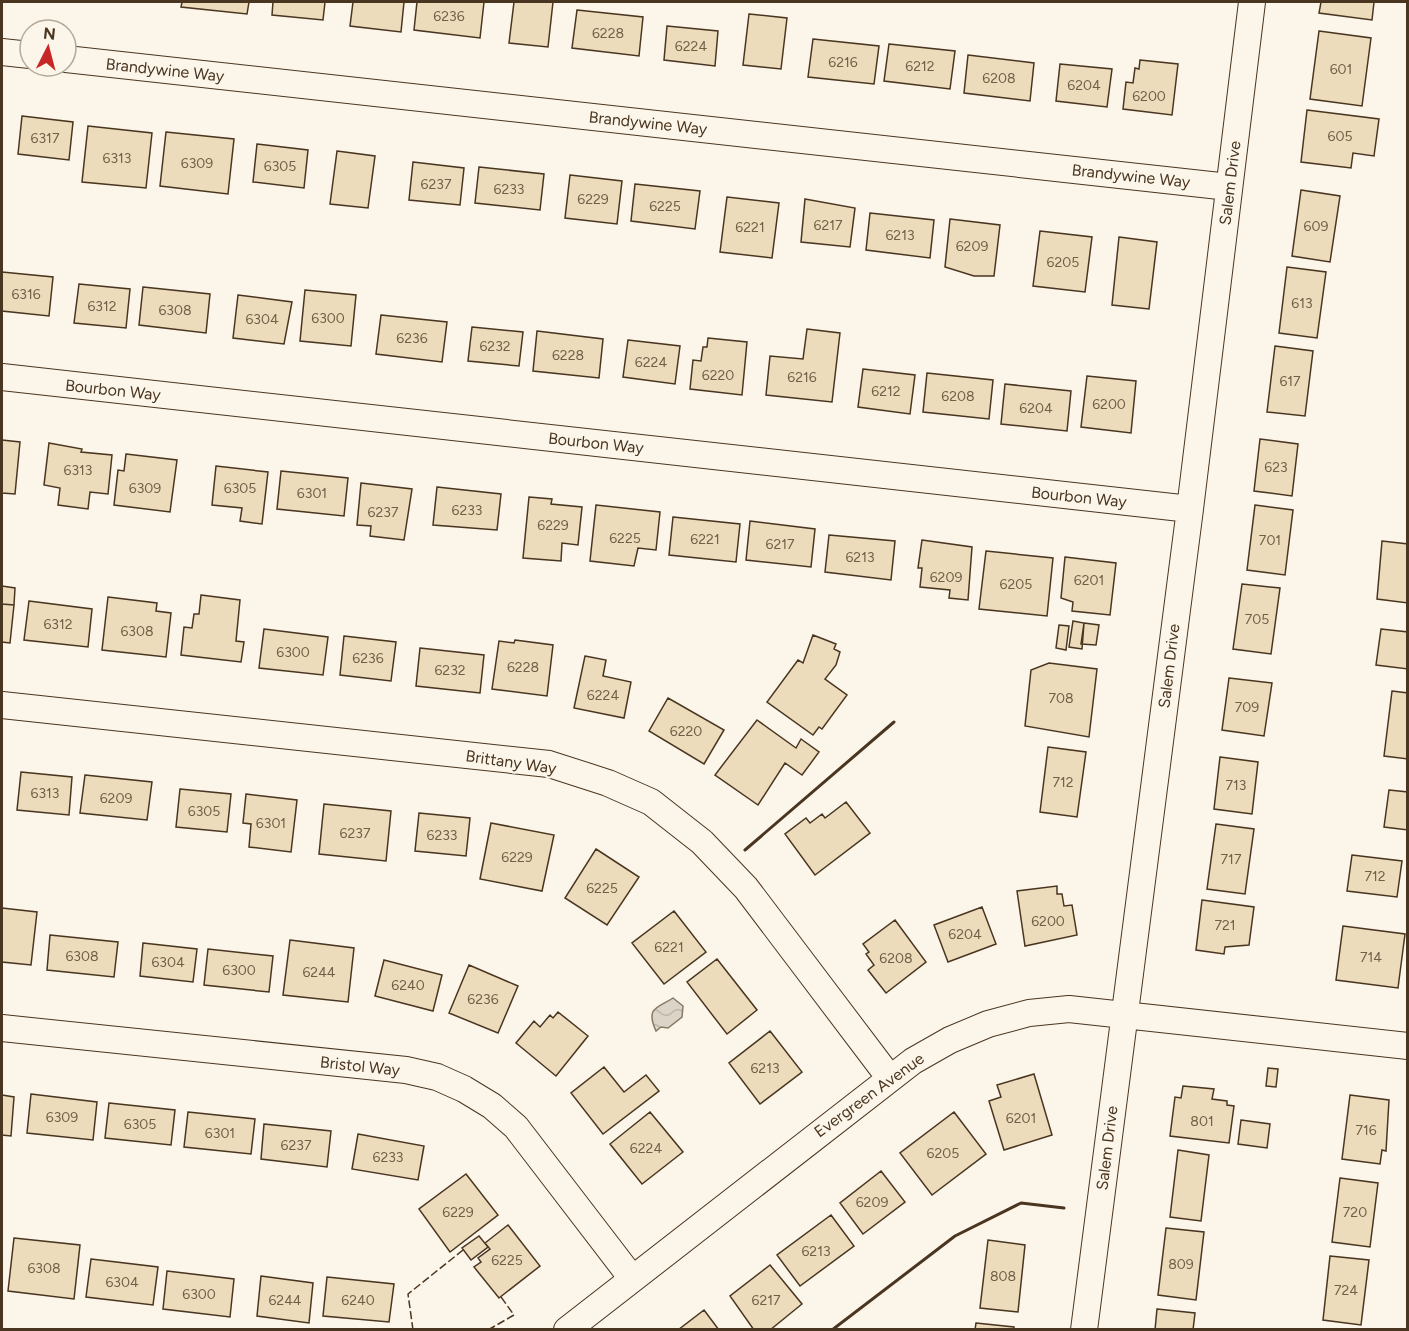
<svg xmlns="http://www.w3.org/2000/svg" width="1409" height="1331" viewBox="0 0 1409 1331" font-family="Figtree,sans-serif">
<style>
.water{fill:url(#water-waves);stroke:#887966;stroke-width:1.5}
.building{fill:#ecdcbc;stroke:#4a3520;stroke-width:1.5}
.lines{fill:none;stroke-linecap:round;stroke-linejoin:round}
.minor-casing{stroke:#4a3520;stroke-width:28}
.minor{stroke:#fbf6e9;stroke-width:26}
.fence{stroke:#4a3520;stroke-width:1.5;stroke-dasharray:8 3;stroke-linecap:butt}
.wall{stroke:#4a3520;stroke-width:3}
.labels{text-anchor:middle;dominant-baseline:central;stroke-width:4.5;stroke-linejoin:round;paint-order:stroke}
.number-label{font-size:14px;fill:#725f47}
.street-label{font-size:16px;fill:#4a3520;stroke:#fbf6e9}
</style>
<defs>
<pattern id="water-waves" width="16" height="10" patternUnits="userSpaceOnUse" patternTransform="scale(1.5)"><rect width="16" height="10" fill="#dcd4c6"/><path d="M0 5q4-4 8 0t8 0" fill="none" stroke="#beb7aa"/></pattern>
</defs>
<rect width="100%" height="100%" fill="#fbf6e9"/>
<path class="water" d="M673,998L683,1006L682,1017L668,1028L661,1027L656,1031C645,1007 658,1008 673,998Z"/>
<path class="building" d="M182,2H249L247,14L181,7Z
M273,2H325L323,20L272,15Z
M353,2H404L401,32L350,26Z
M417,2H484L480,38L414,30Z
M514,2H553L548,47L509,43Z
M1321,2H1374L1372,20L1319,13Z
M577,10L643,17L639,56L572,48Z
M749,14L787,18L781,69L743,65Z
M667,26L718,31L715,66L664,60Z
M1319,31L1371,38L1362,106L1310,99Z
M813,39L879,46L874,84L808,77Z
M889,44L955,51L950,89L884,81Z
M968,55L1034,63L1030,101L964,93Z
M1140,60L1178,64L1172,115L1123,109L1126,82L1133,83L1135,68L1139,69Z
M1060,64L1112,69L1107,107L1056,101Z
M1307,110L1379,119L1374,156L1353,153L1351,168L1301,162Z
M22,116L73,122L69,160L18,154Z
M88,126L152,133L146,188L82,182Z
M166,132L234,139L228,194L160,186Z
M257,144L308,150L304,188L253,182Z
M337,151L375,156L368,208L330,204Z
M413,162L464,168L460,205L409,200Z
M479,167L544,174L540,210L475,203Z
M570,175L622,181L617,224L565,218Z
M635,184L700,191L695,229L631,221Z
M1301,190L1340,196L1330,262L1292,256Z
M727,197L779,203L772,258L720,252Z
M805,199L855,208L850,247L801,242Z
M870,213L934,220L930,258L866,250Z
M950,219L1000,225L994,276H974L945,267Z
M1040,231L1092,237L1085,292L1033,286Z
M1119,237L1157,242L1149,309L1112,305Z
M1287,267L1326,272L1317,338L1279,333Z
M2,272L53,277L49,316L2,311Z
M79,284L130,289L126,328L74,323Z
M143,287L210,294L206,333L139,325Z
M305,290L356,295L351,346L300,341Z
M238,295L292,302L284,344L233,338Z
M381,315L447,322L442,362L376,354Z
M472,327L523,332L519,366L468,361Z
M807,329L840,333L832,402L766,395L770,356L803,359Z
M537,331L603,339L599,378L533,371Z
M708,338L747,342L742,395L690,389L693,360L701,361L703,347H707Z
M628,340L680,346L675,384L623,377Z
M1275,346L1313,351L1305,416L1267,412Z
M863,369L915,375L910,414L858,407Z
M927,373L993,380L989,419L923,412Z
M1087,376L1136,381L1131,433L1081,427Z
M1005,384L1071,391L1067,431L1001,424Z
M1260,439L1298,444L1292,496L1254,491Z
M2,440L20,442L15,494L2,493Z
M49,443L82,449L81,452L112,455L108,494L90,492L88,509L58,505L60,488L44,485Z
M126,454L177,460L170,512L114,505L118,470L124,471Z
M216,466L268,472L262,524L240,521L242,508L212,505Z
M281,471L348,478L344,516L277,509Z
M361,483L412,489L404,540L370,536L371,526L357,525Z
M437,487L501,494L497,530L433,525Z
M529,497L552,499L551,504L582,507L578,545L562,543L561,561L523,558Z
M596,505L660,512L656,550L638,548L634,566L590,561Z
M1255,505L1293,510L1285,575L1247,570Z
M673,517L740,524L736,562L669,555Z
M750,521L815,529L811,567L746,560Z
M829,535L895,541L891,580L825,572Z
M922,540L972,547L968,600L949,598L950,590L920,587L922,568H918Z
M1382,541L1408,544V603L1377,599Z
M986,551L1053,558L1047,616L979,609Z
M1065,557L1116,563L1110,615L1072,611L1073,602L1061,598Z
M1242,584L1280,588L1271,654L1233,649Z
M2,586L15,588L14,605L2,604Z
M201,595L240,600L236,641L244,642L241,662L181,655L184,627L192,628L194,614H199Z
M108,597L157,603L156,611L171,613L166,657L102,650Z
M29,601L92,609L88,647L24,640Z
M2,604L14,605L10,643L2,642Z
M1073,621L1084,623L1082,649L1069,647Z
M1084,623L1099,625L1096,645L1081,644Z
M1059,625L1069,626L1066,650L1056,648Z
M264,629L328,637L323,675L259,668Z
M1381,629L1408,632V669L1376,665Z
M813,635L836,644L834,649L840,652L836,665L825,679L847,695L822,729L819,727L813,735L767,702L798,660L803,663Z
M344,636L396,642L391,681L340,675Z
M515,640L553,645L547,696L492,689L499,641L514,643Z
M420,648L484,655L480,693L416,686Z
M585,656L606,660L603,676L631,682L624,718L574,708Z
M1049,663L1097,669L1089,737L1025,726L1031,670Z
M1229,678L1272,683L1264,736L1222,730Z
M1392,691L1408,693V759L1384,756Z
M668,698L724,730L704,764L649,731Z
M757,720L796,748L801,739L819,752L802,775L785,763L758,805L715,775Z
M1048,747L1086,752L1077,817L1040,812Z
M1220,757L1258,762L1252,814L1214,809Z
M21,772L72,777L69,815L17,810Z
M85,775L152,782L147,820L80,813Z
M180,789L231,794L227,832L176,827Z
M1389,790L1408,792V830L1384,827Z
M246,794L297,800L291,852L249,847L251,824L243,823Z
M846,802L870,833L815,875L785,834L806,818L810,823L822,814L825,818Z
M324,804L391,811L386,861L319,854Z
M419,813L470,818L466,856L415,851Z
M491,823L554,835L542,891L480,879Z
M1216,824L1254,829L1245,894L1207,889Z
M596,849L639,877L607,925L565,898Z
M1352,855L1402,861L1397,897L1347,891Z
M1057,886V894H1062L1064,906L1072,905L1077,935L1025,946L1017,891Z
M1202,900L1254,907L1249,945L1225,947L1224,954L1196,950Z
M982,907L996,944L948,962L934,925Z
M2,908L37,912L31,965L2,962Z
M674,911L706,952L664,984L632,943Z
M895,920L926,962L886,993L868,970L874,965L866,954L869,952L863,944Z
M1343,926L1405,934L1398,988L1336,980Z
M50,935L118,942L114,977L47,970Z
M290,940L354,948L348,1002L283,995Z
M143,943L197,949L193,982L140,976Z
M208,949L273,956L269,992L204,985Z
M717,959L757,1010L727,1034L687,982Z
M384,960L442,975L433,1011L375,996Z
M469,965L518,986L498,1033L449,1013Z
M558,1012L588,1036L556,1076L516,1043L534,1021L540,1027L550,1015L553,1018Z
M770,1031L802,1072L760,1104L729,1063Z
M604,1067L624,1092L646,1075L659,1091L603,1134L571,1093Z
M1268,1068L1278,1069L1276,1087L1266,1086Z
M1034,1074L1052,1135L1004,1150L989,1101L1001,1097L997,1085Z
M1183,1086L1214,1089L1212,1099L1227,1101V1105L1234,1106L1229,1143L1170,1136L1175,1097L1181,1098Z
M31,1094L97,1102L93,1140L27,1133Z
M2,1095L14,1097L11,1136L2,1135Z
M1350,1095L1389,1100L1386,1151L1382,1150L1380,1164L1342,1159Z
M109,1103L175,1110L171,1145L105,1138Z
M188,1112L255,1119L251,1154L184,1147Z
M650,1112L683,1152L642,1184L610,1144Z
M954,1112L986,1154L932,1195L900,1153Z
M1241,1120L1270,1124L1267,1148L1238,1144Z
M264,1124L331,1131L327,1167L261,1159Z
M358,1134L424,1146L418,1180L352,1169Z
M1178,1150L1209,1155L1201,1221L1170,1217Z
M881,1171L905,1202L863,1234L840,1203Z
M466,1174L498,1215L450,1252L419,1209Z
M1340,1178L1378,1183L1370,1247L1332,1242Z
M831,1215L854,1246L800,1286L777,1255Z
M508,1225L540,1266L499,1298L474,1267L481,1262L478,1258L490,1249L485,1243Z
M1166,1228L1204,1232L1196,1300L1158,1295Z
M479,1236L488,1247L471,1260L462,1248Z
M14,1238L80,1245L74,1299L8,1291Z
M988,1240L1025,1245L1018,1312L980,1308Z
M1330,1256L1369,1260L1361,1325L1323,1320Z
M91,1259L158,1267L153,1305L86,1297Z
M770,1265L802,1304L770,1330H754L730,1296Z
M167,1271L234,1279L230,1317L163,1309Z
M261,1276L313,1283L309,1323L257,1316Z
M327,1277L394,1284L389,1322L323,1316Z
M1157,1309L1195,1313L1193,1330H1155Z
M704,1310L719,1330H678Z
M976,1323L1014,1327V1330H975Z"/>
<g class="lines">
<g class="minor-casing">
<path id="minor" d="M2,52L30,55
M66,59L1229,187
M2,377L1190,509
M2,705L549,764L608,783L651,802L702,842L746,888L889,1077
M2,1028L406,1070L437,1077L464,1089L492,1106L516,1127L631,1277
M567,1330L913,1061L950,1040L988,1024L1029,1013L1069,1009L1408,1046
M1084,1330L1190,509L1252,2"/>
</g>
<use href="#minor" class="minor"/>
<path class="fence" d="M413,1330L408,1294L463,1250
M488,1330L514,1315L501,1297"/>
<path class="wall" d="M745,850L894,722
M832,1330L955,1236L1021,1203L1064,1208"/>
</g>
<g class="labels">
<g class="number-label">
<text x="449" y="16">6236</text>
<text x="608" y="33">6228</text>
<text x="691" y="46">6224</text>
<text x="843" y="62">6216</text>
<text x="920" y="66">6212</text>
<text x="1341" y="69">601</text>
<text x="999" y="78">6208</text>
<text x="1084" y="85">6204</text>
<text x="1149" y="96">6200</text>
<text x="1340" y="136">605</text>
<text x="45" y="138">6317</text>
<text x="117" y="158">6313</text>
<text x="197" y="163">6309</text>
<text x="280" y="166">6305</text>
<text x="436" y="184">6237</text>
<text x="509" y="189">6233</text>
<text x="593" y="199">6229</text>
<text x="665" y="206">6225</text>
<text x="828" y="225">6217</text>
<text x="1316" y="226">609</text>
<text x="750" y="227">6221</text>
<text x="900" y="235">6213</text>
<text x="972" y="246">6209</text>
<text x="1063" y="262">6205</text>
<text x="26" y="294">6316</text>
<text x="1302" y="303">613</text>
<text x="102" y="306">6312</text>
<text x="175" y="310">6308</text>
<text x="328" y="318">6300</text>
<text x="262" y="319">6304</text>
<text x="412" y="338">6236</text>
<text x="495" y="346">6232</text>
<text x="568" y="355">6228</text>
<text x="651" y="362">6224</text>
<text x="718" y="375">6220</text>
<text x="802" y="377">6216</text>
<text x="1290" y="381">617</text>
<text x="886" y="391">6212</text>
<text x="958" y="396">6208</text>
<text x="1109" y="404">6200</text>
<text x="1036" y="408">6204</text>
<text x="1276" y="467">623</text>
<text x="78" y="470">6313</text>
<text x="145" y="488">6309</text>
<text x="240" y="488">6305</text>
<text x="312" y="493">6301</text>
<text x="467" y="510">6233</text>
<text x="383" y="512">6237</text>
<text x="553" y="525">6229</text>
<text x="625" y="538">6225</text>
<text x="705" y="539">6221</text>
<text x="1270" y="540">701</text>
<text x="780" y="544">6217</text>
<text x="860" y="557">6213</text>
<text x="946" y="577">6209</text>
<text x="1089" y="580">6201</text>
<text x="1016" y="584">6205</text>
<text x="1257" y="619">705</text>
<text x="58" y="624">6312</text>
<text x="137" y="631">6308</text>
<text x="293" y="652">6300</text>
<text x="368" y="658">6236</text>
<text x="523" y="667">6228</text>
<text x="450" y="670">6232</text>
<text x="603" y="695">6224</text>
<text x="1061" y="698">708</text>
<text x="1247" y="707">709</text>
<text x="686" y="731">6220</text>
<text x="1063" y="782">712</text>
<text x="1236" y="785">713</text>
<text x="45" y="793">6313</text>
<text x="116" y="798">6209</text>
<text x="204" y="811">6305</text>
<text x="271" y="823">6301</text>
<text x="355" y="833">6237</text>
<text x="442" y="835">6233</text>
<text x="517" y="857">6229</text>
<text x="1231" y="859">717</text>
<text x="1375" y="876">712</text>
<text x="602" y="888">6225</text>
<text x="1048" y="921">6200</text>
<text x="1225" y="925">721</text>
<text x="965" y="934">6204</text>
<text x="669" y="947">6221</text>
<text x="82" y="956">6308</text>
<text x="1371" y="957">714</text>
<text x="896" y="958">6208</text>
<text x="168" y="962">6304</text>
<text x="239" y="970">6300</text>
<text x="319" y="972">6244</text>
<text x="408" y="985">6240</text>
<text x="483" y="999">6236</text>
<text x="765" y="1068">6213</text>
<text x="62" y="1117">6309</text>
<text x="1021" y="1118">6201</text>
<text x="1202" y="1121">801</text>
<text x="140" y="1124">6305</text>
<text x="1366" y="1130">716</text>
<text x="220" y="1133">6301</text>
<text x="296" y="1145">6237</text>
<text x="646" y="1148">6224</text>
<text x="943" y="1153">6205</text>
<text x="388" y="1157">6233</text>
<text x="872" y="1202">6209</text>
<text x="458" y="1212">6229</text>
<text x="1355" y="1212">720</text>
<text x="816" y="1251">6213</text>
<text x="507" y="1260">6225</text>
<text x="1181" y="1264">809</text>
<text x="44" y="1268">6308</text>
<text x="1003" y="1276">808</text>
<text x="122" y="1282">6304</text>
<text x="1346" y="1290">724</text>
<text x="199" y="1294">6300</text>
<text x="285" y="1300">6244</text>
<text x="358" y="1300">6240</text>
<text x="766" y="1300">6217</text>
</g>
<g class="street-label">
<text transform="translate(165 70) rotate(6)">Brandywine Way</text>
<text transform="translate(648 123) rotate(6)">Brandywine Way</text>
<text transform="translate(1131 176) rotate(6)">Brandywine Way</text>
<text transform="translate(1230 183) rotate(-83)">Salem Drive</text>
<text transform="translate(113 390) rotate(6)">Bourbon Way</text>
<text transform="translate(596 443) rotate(6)">Bourbon Way</text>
<text transform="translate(1079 497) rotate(6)">Bourbon Way</text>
<text transform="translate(1169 666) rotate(-83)">Salem Drive</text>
<text transform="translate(511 762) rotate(8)">Brittany Way</text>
<text transform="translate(360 1066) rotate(6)">Bristol Way</text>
<text transform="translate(869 1095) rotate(-36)">Evergreen Avenue</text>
<text transform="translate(1107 1148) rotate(-83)">Salem Drive</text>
</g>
</g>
<rect width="1409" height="1331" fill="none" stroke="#4a3520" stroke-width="6"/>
<g transform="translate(48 48) rotate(6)"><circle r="28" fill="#fbf6e9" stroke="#b4a999" stroke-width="1.5"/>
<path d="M0-4.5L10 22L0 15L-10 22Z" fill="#c62828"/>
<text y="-9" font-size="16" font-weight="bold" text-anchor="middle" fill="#4a3520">N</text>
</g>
</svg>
